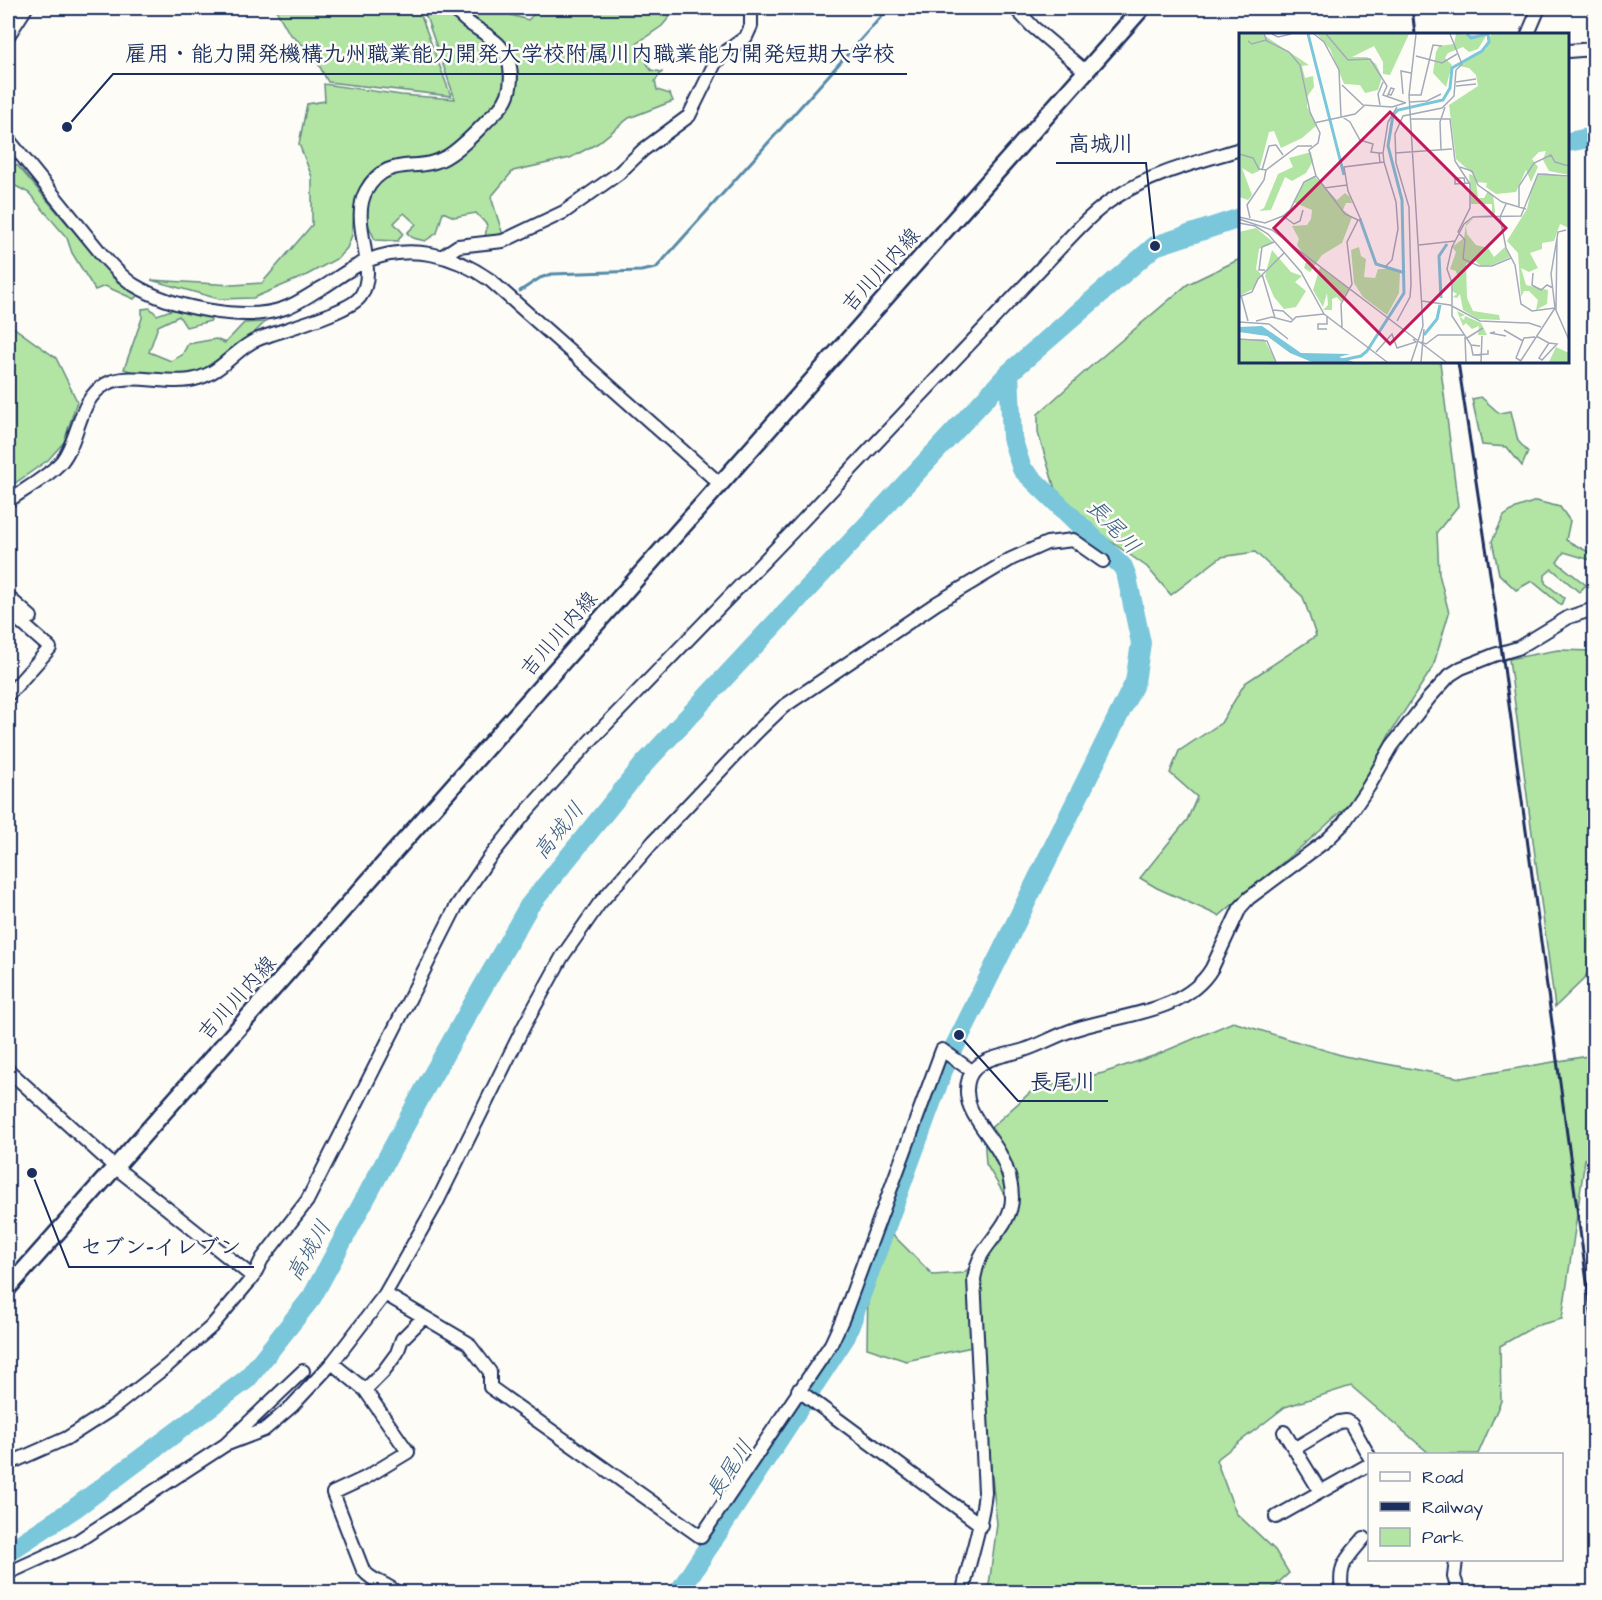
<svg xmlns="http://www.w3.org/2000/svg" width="1602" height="1600" viewBox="0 0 1602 1600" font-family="'Architects Daughter','Klee One',sans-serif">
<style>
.green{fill:#b2e4a4;stroke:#668a81;stroke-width:1.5}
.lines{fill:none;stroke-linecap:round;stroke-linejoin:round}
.stream{stroke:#548aa8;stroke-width:3}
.river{stroke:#7ac6da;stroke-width:20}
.minor-casing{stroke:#1b2f5e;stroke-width:16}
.major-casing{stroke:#1b2f5e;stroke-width:20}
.minor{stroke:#fdfcf7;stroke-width:12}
.major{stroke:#fdfcf7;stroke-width:15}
.rail{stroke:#1b2f5e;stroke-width:3}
.labels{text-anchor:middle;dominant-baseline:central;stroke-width:5;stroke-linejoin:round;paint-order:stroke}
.street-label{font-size:21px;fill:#1b2f5e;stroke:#fdfcf7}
.water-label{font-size:22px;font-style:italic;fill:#385c83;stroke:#fdfcf7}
.inset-river{fill:none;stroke:#7ac6da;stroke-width:3}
.inset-road{fill:none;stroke:#a3aaba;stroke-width:1.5}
.view{fill:#c2185b;fill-opacity:0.15;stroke:#c2185b;stroke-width:3}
.inset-edge{fill:none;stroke:#1b2f5e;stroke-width:3}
.leader{fill:none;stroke:#1b2f5e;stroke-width:2}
.callout-dot{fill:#1b2f5e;stroke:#fdfcf7;stroke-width:2}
.callout-label{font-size:22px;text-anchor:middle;font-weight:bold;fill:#1b2f5e;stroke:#fdfcf7;stroke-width:5;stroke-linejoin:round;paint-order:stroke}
</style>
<rect width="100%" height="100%" fill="#fdfcf7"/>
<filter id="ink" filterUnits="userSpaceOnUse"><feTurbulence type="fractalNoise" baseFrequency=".0167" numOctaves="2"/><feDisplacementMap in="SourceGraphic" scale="12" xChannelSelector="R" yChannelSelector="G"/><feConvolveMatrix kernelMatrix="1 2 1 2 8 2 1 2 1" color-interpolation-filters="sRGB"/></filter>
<g filter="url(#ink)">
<path class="green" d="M275,8H418L451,96L328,82L313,54L289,33Z
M423,8H487L528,20L540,8H677L662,26L636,44L651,70L662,72L655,81L657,90L670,94L673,101L629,118L598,143L570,158L513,171L491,197L503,235L485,238L487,225L476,213L454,217L443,212L437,233L425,241L413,238L407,233L416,224L404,213L394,223L403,233L398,241L375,240L367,222L354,211L352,235L347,248L338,258L305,276L253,298L219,299L151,280L233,285L262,283L312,225V177L299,144L307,104L325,101L324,84L401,95L455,99Z
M8,163L18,166L116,281L138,295L134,299L105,286L95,290L72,253L67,238L29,193L10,183H8Z
M1240,259V362H1440L1458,506L1437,532L1439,574L1449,613L1433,667L1389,735L1363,791L1320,831L1219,916L1157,888L1140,878L1187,820L1197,797L1170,773L1179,751L1221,723L1245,683L1316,636L1303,597L1255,552L1221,557L1171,595L1147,567L1093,529L1055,489L1038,433V414L1090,367L1188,284Z
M150,308L157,315L174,309L210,316L211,321L186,327L179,316L158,326L149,352L171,361L182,355L188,344L216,339L225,343L244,323L265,322L253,334L201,371L182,377L145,376L124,369L142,318V309Z
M8,312L9,324L56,358L77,401L64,442L48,460L8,488Z
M1481,397L1499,413L1511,411L1518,441L1528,452L1522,466L1507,447L1482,445L1472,399Z
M1536,501L1560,507L1570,521L1566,540L1594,555V561L1564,552L1557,562L1586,585L1579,592L1552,569L1545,575V583L1564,598L1561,605L1532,581L1516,590L1499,574L1492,541L1504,516L1516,508Z
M1558,650L1594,651V962L1584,979L1555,1007L1509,659Z
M1233,1022L1344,1056L1461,1078L1594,1055V1150L1585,1159L1562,1319L1535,1326L1500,1346L1501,1401L1478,1454H1430L1351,1386L1285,1407L1216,1460L1236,1513L1275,1550L1289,1573L1268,1592H985L989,1585L997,1524L986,1420L972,1347L906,1361L867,1348L868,1284L893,1235L933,1275L963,1273L1000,1243L1010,1204L986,1164L984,1134L1034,1089L1103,1073L1156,1055Z"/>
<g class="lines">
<path class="stream" d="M520,291L540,278L552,274L641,271L656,268L889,8"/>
<path class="river" d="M1568,142L1594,137
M8,1552L75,1508L247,1379L312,1297L424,1090L529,906L644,764L1009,373L1155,246L1240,218
M679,1592L846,1336L943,1070L1135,682L1141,643L1127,577L1123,567L1022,469L1012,438L1009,373"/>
<g class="minor-casing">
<path id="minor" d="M1015,8L1033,27L1085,71
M1528,34L1539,8
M8,36L26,8
M1568,51L1594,49
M8,139L104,257C113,267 123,278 134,285C170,307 245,323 285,308C299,303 312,293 325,286C339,277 353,266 369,260C411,244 453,254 490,280L719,483
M443,256L458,246L503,241L564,212L619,173L643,150L689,116L715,63L727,51L746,37L751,26V8
M8,501C25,489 48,477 62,461C80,438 78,399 106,384C130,371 168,386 195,379C222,373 235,349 256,340C277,331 348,313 360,297C380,270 349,222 366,191C387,153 417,174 446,157C464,147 483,124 499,109C515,92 515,61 498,44C484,30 465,25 454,8
M8,597L31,617
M8,611L50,648L10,693L8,691
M8,1070L115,1167L253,1277
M385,1294L436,1204L524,1026L562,957L599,904L654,841L756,733L783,707L937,603L1011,559L1047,543L1073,540L1103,561
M332,1363L385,1294L468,1343L490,1372V1387L701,1537L831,1344L843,1318L942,1050L972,1071
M365,1390L383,1372L397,1353L402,1339L423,1318
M798,1390L981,1525
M1284,1432L1320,1491
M225,1445L264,1430L292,1406L332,1363L365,1390L408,1452L365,1478L333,1493L363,1570C372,1582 385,1582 396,1592
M1294,1449L1339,1422L1346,1421L1351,1424L1370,1458
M8,1464L67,1438L112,1409L168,1365L211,1327L253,1277L262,1259L307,1201L456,907L487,861L528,810L590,741L792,532L1045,264C1067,241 1089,214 1116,197C1153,173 1198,162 1240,149
M1276,1517L1370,1464
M1456,1560L1454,1577L1459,1592
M8,1573L76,1542L225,1445L303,1371
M963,1592C969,1558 982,1527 985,1492L974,1279C976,1270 977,1262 982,1254C993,1236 1012,1220 1012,1198C1012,1184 1007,1167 1000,1154C987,1130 959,1108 969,1078C977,1057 1006,1056 1024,1050C1043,1044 1060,1033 1079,1028C1124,1014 1186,1012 1212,968L1240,908L1249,898L1327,840L1343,824L1369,786L1392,746L1429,698L1450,675L1461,668L1494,655L1518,648L1569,617L1594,609
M1342,1592C1338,1563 1347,1559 1364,1538"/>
</g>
<g class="major-casing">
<path id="major" d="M8,1288L1142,8"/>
</g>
<use href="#minor" class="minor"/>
<use href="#major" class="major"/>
<path class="rail" d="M1412,8L1415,34
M1458,362L1502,653L1594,1334"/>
</g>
</g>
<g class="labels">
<g class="street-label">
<text transform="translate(881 270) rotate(-48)">吉川川内線</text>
<text transform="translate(559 634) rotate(-49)">吉川川内線</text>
<text transform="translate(237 998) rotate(-48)">吉川川内線</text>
</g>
<g class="water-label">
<text transform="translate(1113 527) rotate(46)">長尾川</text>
<text transform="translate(559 831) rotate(-51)">高城川</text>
<text transform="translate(309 1251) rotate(-60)">高城川</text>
<text transform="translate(730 1470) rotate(-57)">長尾川</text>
</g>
</g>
<g transform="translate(1239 33)">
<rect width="330" height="330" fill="#fdfcf7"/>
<path d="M0,1H23L70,32L63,33L66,45L74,43L75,54L68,64V74L78,92L63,105L42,115L35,98L30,99L20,138L13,141L3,135L13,162L9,167L0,164ZM78,1H170L151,42L144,41V29L135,13L113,24H128L137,31L143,44L139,57L126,60L121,52L105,51L91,16ZM217,1L247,3L239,16L230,19L224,14L209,20L206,25L213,32L207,54L194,40L197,19L200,13L215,11ZM252,1H330V142L310,138L304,127L307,118L300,119L293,126L299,134L292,149L285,132L287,137L277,159L257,161L247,154L248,150L237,149L239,165H245L249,158L254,162L256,179L255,183H235L253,182V171H232L230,141L236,143L217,126L210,72L239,53L237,42L230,35L220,33L247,16ZM72,119L74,128L67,140L53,148L46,144L32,177L20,178L25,175L39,141L54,134L50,125ZM306,140L330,144V195L321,191L315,208L303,210V216L291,220L299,235L290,239L282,235L287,252L309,257L308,271L297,277L299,267L290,258H285L282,264L279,220L268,208L288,176L293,154L300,141ZM75,143L98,167L106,160L111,164L113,170H107L104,177L113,184L103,210L83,222L71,239L65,235L68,226L58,212L60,206L53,193L68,192L72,186L73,177L54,169L66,148ZM235,185L227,193L228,201L237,212L249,215L255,224L266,214L271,224L253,232L242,233L235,227L227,231L228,265L234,278L260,282L261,287L239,286L224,277L221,261L218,265L214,264L218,261L213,258L214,247L219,246L217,238L211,236L217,219L213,214L225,205L227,191ZM17,195L34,209L20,216L17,236L22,241L14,256L0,263V199ZM120,214L122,223L127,226L125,244L136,245L139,236H155L161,240L160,260L148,282L124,264L115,250L112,217ZM33,217L52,239L63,243L56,249L67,258L57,274L45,276L35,264L26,243ZM81,234L110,256L102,269L98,264L93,266V277H84L89,272L88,260L84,274L74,257ZM218,278L226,282L221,284L225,287L226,283L242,290L248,302H239L240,293L233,296L227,290L224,293ZM0,306H25L37,329H0ZM317,314L330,320V329H310Z" fill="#b2e4a4"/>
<path d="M23,293L62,320L111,321L100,324L115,329H73L51,320L28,303L0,299V294Z" fill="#7ac6da"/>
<path class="inset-river" d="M69,1L105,142M228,1L232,5L248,1M121,186L137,231L166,240M202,265L200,223L208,211M185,302L198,286L201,272M103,327L122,323L128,318L165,260L163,167L149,113L154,82L159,77L204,67L211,55L213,35L243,18L250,9L249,1"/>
<path class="inset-road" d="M25,1L28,8L50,19L61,32L71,79L81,100L79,110L70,117L77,143L106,181L119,187H122L109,158L105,134L145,129L144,120M33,1L39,4L52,1M75,1L85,9L100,37L102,83M87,1L109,27L131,26L148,53L144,62L167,70M9,8L13,11L27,7M177,23L203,30L218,21M217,49L237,46M103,52L124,72L153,74L166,70M217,53L237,51M164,61L162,38L172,40M170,62H182L194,12L203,13M148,64L152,55L155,56L152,62L149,61M171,69L188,68L202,61M141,72L139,61L144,49M102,83L111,89L121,107L134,111L132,119L140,120M172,86H211L216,128L231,151V175L219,199L226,207L224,226L240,233H253L272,225M75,90L116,81L126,72M202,116L201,89L206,74M156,120L213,116M0,121L14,125L20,136L27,137L59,113H73M145,129L157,169L159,196L153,227L146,234M141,130L140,120H144L149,89L158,74M221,134L233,138L239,152L263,169L287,176M23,137L30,113L37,112L44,122M226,151L225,145H216V151L231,150M85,155L108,152M267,171L261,184L267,215L276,232L282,271L293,278L316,275M280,174V153L295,130L312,122L316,129L330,133M44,183L55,191L61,188L64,177M0,184L26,190L44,183L51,177L65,149L77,143M11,185L8,172L25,147L27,137M0,186L33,197L207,329M0,190L16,193L29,201L62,239L85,281L148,329M327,197L319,199L312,241L316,275L330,307M180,212L216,208M26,237H20L23,214L35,209M294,240L293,252L302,257L308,252L314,255M23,241L36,285M2,262L9,288M0,264L13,259L19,246L45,220M183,268L211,272L241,288L290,290L302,294M34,277L44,278L54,287M317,277L318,205M88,284V291H79V296H88M17,288L33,284L52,289L57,284L85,281M158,288L171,264L172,251L170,174L157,130L156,101L164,83L203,75L215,63L217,37L223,31L211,1M0,289L30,291L49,306M103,294L102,271L113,251L108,209L119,187M265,297L284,308M256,299L251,300L267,303M297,303L310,310L300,325L303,327L318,311L310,310M226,304L227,329M228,305L244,295M0,306L28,308L37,329M182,309L187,311L199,302H226M232,312L234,322L249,321V317M241,313L232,312L213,283V250L208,236L213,214L225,191L234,184L282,183L299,141L330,143M137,319L153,301L158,315L177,309L174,306M282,328L277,325L285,305L296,304M172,329L184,293L170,62L177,1M182,329L185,296M242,329L243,303M281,329L316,275"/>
<path class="view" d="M151,79L267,195L151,311L35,195Z"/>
<rect width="330" height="330" class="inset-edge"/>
</g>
<path class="leader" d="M67 127L113 74H907M1155 246L1146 163H1056M959 1035L1018 1101H1108M32 1173L69 1267H254"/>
<g class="callout-dot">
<circle cx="67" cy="127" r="6"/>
<circle cx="1155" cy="246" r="6"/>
<circle cx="959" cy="1035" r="6"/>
<circle cx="32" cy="1173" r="6"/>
</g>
<g class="callout-label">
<text x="510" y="61">雇用・能力開発機構九州職業能力開発大学校附属川内職業能力開発短期大学校</text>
<text x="1101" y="151">高城川</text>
<text x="1063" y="1089">長尾川</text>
<text x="161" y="1254">セブン-イレブン</text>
</g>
<rect width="1602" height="1600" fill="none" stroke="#fdfcf7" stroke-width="30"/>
<rect x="15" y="15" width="1572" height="1570" fill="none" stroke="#1b2f5e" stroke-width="2" filter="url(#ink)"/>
<rect x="1368" y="1453" width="195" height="108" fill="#fdfcf7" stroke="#a3aaba" stroke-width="1.5"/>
<rect x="1380" y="1472" width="30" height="9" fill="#fdfcf7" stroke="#a3aaba" stroke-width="1.5"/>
<text x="1422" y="1483" font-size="18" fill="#1b2f5e">Road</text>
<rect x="1380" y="1502" width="30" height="9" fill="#1b2f5e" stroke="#a3aaba" stroke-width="1.5"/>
<text x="1422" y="1513" font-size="18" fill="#1b2f5e">Railway</text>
<rect x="1380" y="1528" width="30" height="18" fill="#b2e4a4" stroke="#a3aaba" stroke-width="1.5"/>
<text x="1422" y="1543" font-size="18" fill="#1b2f5e">Park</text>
</svg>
